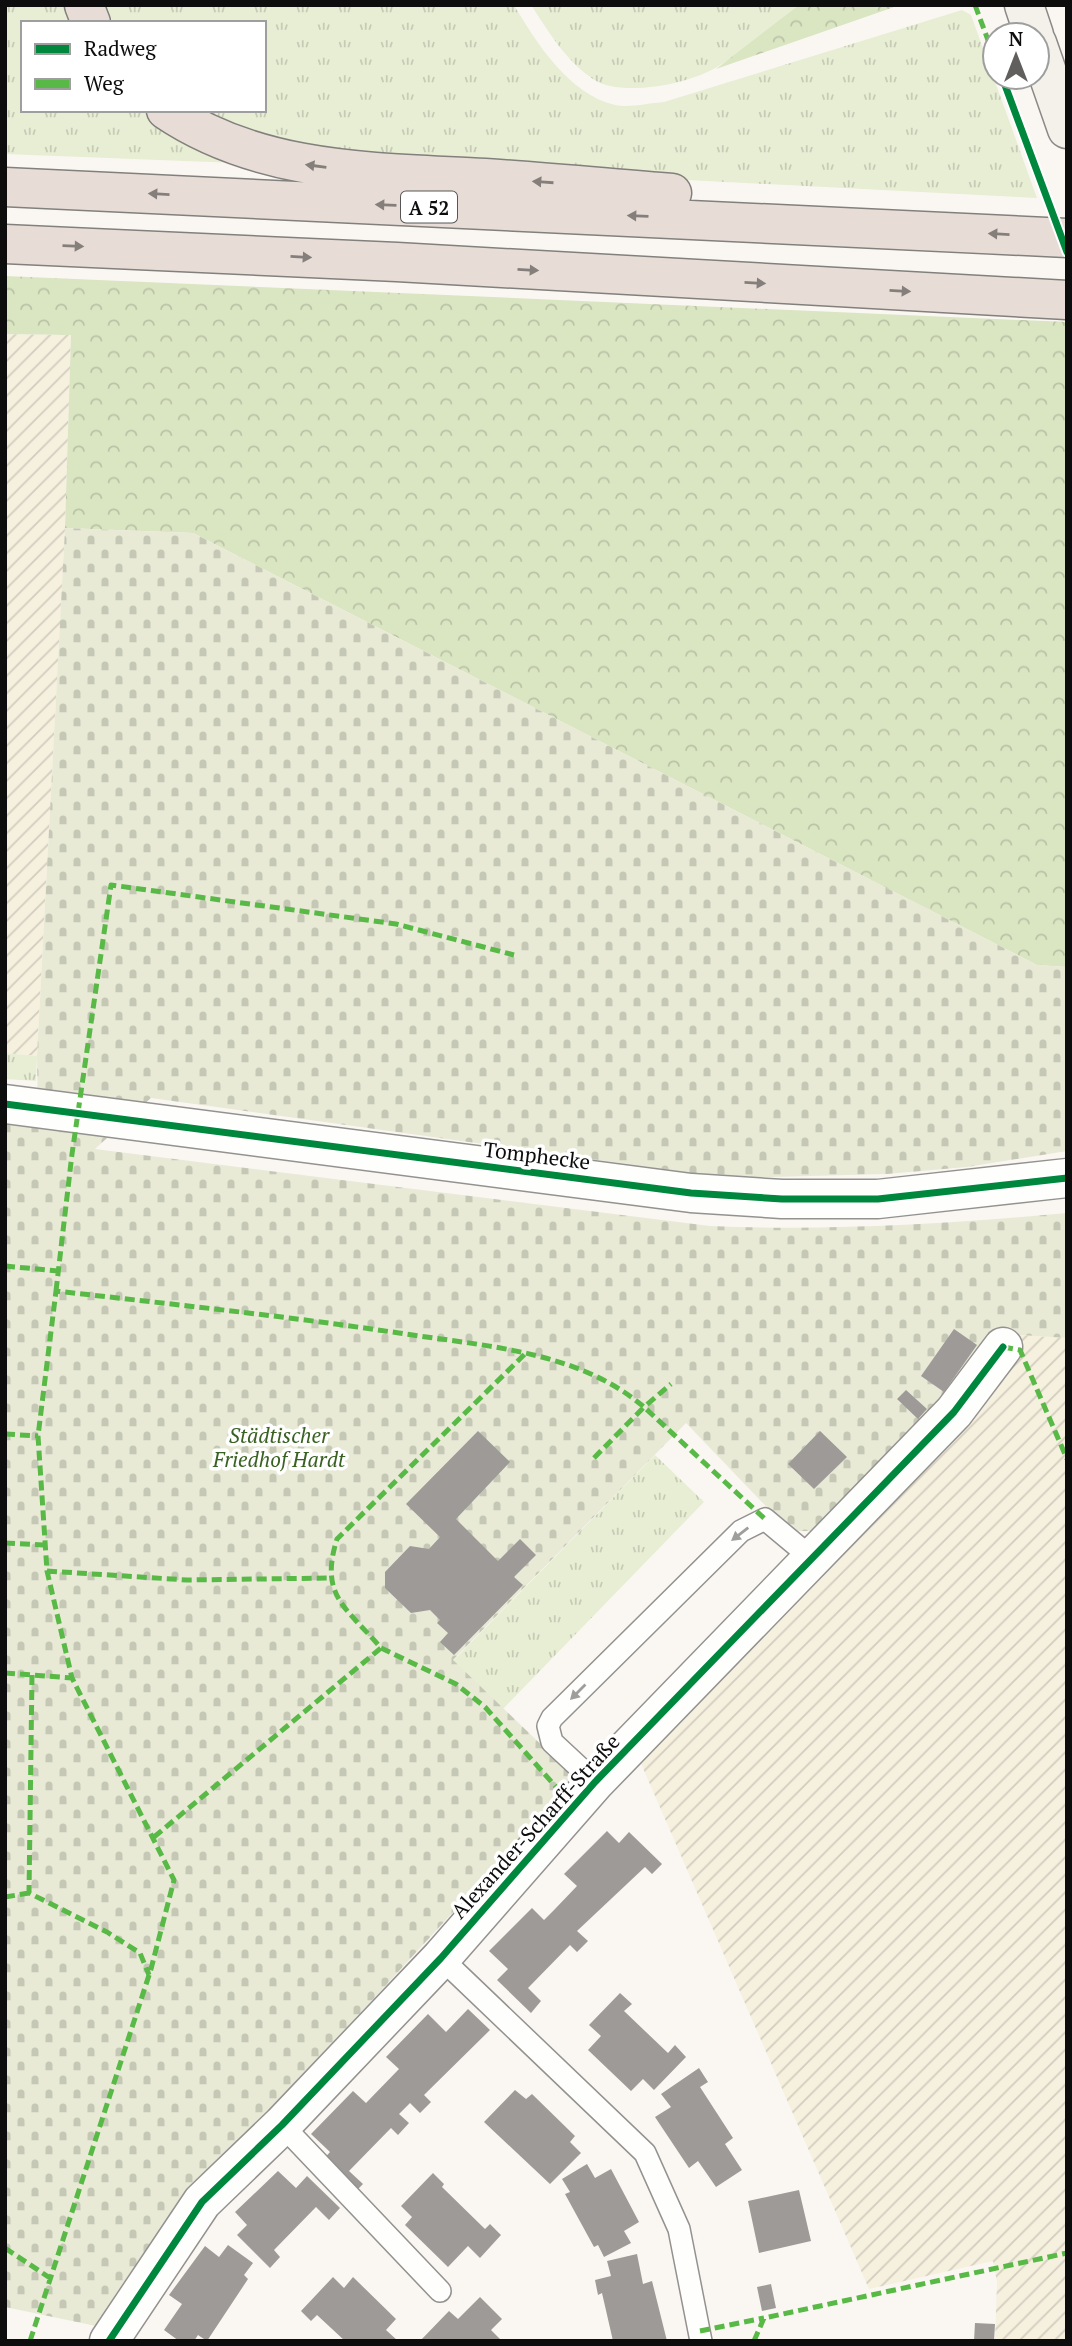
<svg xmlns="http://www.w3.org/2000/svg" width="1072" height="2346" viewBox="0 0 1072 2346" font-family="'PT Serif',serif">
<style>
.farmland{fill:url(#farmland-furrows)}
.grass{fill:url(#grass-tufts)}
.forest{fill:url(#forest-crowns)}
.cemetery{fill:url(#cemetery-stones)}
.building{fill:#9d9a98}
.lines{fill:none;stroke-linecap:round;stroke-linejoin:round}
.lane-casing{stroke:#949290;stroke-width:24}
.street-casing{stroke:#949290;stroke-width:41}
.secondary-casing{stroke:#8a8987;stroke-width:41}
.highway-casing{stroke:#81807d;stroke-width:41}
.lane{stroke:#fefefd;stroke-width:21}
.street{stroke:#fefefd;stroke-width:38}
.secondary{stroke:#f4f1ea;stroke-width:38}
.highway{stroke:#e8dcd6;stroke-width:38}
.quiet{stroke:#58b947;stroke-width:5;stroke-dasharray:10 5;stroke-linecap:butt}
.cycleway-casing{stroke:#fff;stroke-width:11}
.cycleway{stroke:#00873e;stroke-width:7}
.oneway{fill:#857f7c}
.oneway2{fill:#9e9e9d}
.labels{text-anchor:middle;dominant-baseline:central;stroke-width:7;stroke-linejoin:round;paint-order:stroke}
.shield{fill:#fff;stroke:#565656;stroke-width:2}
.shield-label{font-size:19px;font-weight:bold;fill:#0d0d0d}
.street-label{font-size:21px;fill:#0d0d0d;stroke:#fff}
.park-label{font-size:21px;font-style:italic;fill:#396121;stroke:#fff}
</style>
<defs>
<pattern id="farmland-furrows" width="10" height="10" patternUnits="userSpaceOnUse" patternTransform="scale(1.75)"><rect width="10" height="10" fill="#f6f0df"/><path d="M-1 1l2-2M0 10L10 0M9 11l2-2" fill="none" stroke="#d2cdbe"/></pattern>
<pattern id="grass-tufts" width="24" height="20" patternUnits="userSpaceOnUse" patternTransform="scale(1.75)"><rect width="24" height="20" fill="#e7eed3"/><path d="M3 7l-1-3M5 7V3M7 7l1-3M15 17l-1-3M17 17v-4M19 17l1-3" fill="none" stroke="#c5cbb4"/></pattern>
<pattern id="forest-crowns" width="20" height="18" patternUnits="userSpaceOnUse" patternTransform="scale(1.75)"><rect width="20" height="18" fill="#dae5c2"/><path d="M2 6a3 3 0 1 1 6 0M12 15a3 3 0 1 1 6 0" fill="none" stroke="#bac3a6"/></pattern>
<pattern id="cemetery-stones" width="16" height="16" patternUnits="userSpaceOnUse" patternTransform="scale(1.75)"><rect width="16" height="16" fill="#e8ead6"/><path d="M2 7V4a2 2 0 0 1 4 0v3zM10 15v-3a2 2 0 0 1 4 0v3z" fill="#c6c8b6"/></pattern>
</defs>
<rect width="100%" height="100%" fill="#faf7f2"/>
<path class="farmland" d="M5,334L71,335L65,528L37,1056L5,1053Z
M1019,1335L1067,1338V2341H995L997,2282L993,2261L869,2289L639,1759L993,1384Z"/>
<path class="grass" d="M5,5H72L80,23H23V110H149L236,163L5,154Z
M104,5H514C537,44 569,94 615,105C630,108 649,103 664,102L962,10L971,15L1037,198L437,167L260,138L203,110H264V23H114Z
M531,5H799C772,26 746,50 717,67C690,84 620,98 593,79C565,60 549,32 531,5Z
M5,1053L37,1056L36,1081L5,1079Z
M655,1455L704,1502L503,1709L453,1661Z"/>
<path class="forest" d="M799,5H900L716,69Z
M5,276L1067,322V967L1037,965L193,533L65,528L71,335L5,334Z"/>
<path class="cemetery" d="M65,528L193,533L1037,965L1067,967V1151L967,1167L887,1174L728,1178L151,1098L95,1149L710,1226C830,1231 948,1224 1067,1213V1338L991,1333L938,1403L811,1531H798L785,1526L686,1423L453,1660L576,1778L176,2214L96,2326L5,2307V1121L38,1124L37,1056Z"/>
<path class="building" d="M954,1329L977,1345L944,1392L921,1376Z
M906,1390L927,1409L918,1419L897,1399Z
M478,1431L510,1462L456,1519L498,1561L520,1539L536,1555L514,1577L523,1585L454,1655L440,1642L448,1633L437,1623L440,1620L430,1610L411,1613L385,1588V1572L410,1546L429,1549L440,1537L406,1504Z
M820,1431L847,1457L814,1489L788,1464Z
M607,1831L619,1843L629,1832L662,1864L652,1874L645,1867L577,1931L588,1941L577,1952L570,1945L528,1988L541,2001L531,2013L497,1980L508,1969L489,1951L532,1908L544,1920L555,1909L577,1886L564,1874Z
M620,1993L632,2004L624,2011L668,2053L675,2045L686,2057L654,2090L643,2079L631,2091L588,2050L601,2036L589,2025Z
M468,2009L490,2030L424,2095L431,2102L420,2113L410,2103L399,2114L409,2123L398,2135L391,2128L349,2171L363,2184L352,2195L319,2164L330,2152L311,2134L353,2091L366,2103L399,2069L386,2057L428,2014L446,2032Z
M699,2068L708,2082L700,2087L733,2138L725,2144L742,2170L716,2187L698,2161L689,2168L655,2117L671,2107L661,2094Z
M515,2090L526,2099L532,2094L575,2136L570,2142L581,2153L550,2184L484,2122Z
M587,2164L595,2178L611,2169L639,2222L624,2231L631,2243L604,2257L598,2245L594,2247L565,2194L570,2192L562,2179Z
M278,2171L296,2188L307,2176L340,2208L329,2220L316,2207L274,2250L280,2257L270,2268L237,2235L247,2225L235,2212Z
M433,2173L444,2184L442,2187L485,2229L490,2224L501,2235L480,2258L468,2246L448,2267L405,2225L412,2217L401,2206Z
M799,2190L811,2241L759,2253L748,2201Z
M228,2245L253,2263L244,2275L248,2279L207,2341L198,2335L194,2341H179L164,2330L182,2304L169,2295L205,2246L219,2257Z
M637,2254L643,2284L652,2281L667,2341H613L602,2293L598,2295L595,2280L611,2276L607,2261Z
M333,2277L344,2288L353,2277L396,2319L386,2330L398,2341H345L317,2315L311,2321L301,2311Z
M771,2284L776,2308L762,2311L757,2287Z
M480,2297L502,2319L491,2330L502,2341H420L449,2311L458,2319Z
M975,2323L995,2324L994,2341H974Z"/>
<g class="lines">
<g class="lane-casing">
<path id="lane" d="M595,1782L552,1742L548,1726L552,1718L741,1531L765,1519L814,1560
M441,1958L645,2153L679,2229L701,2341
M282,2125L440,2291"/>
</g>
<g class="street-casing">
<path id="street" d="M5,1104L691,1193L782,1199H878L1067,1178
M109,2341L202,2202L282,2125L441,1958L595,1782L954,1412L1003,1347"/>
</g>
<g class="secondary-casing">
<path id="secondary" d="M1024,5L1034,35
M1037,43L1067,129"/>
</g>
<g class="highway-casing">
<path id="highway" d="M84,5L91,23
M166,110C261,174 375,172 485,178C547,182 609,188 672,193
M5,187L1067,238
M5,244L397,262L1067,300"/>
</g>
<use href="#lane" class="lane"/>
<use href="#street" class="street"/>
<use href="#secondary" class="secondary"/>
<use href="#highway" class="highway"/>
<path class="quiet" d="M975,5L995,59
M5,1266L58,1271
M56,1291L72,1154L111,885L396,924L514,955
M1003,1347L1020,1350L1067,1459
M5,1434L38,1436
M594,1458L644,1407L765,1519
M5,1543L43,1545
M47,1571L187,1580L329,1578
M381,1648L456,1684L485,1707L573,1806
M5,1673L72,1678
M32,1675L29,1893L107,1932L140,1953L149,1975
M154,1837L381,1648C346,1607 319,1596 337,1539L526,1353
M5,1897L29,1893
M5,2248L50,2278
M700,2331L764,2318
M30,2341L151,1969L174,1880L72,1678L47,1571L38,1436L56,1291C170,1304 285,1316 399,1333C482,1346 577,1350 644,1407L671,1384
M754,2341L764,2318L1067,2253"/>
<g class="cycleway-casing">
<path id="cycleway" d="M1002,77L1067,252
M5,1104L691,1193L782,1199H878L1067,1178
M109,2341L202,2202L282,2125L441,1958L595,1782L954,1412L1003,1347"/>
</g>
<use href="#cycleway" class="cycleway"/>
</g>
<defs><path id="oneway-solid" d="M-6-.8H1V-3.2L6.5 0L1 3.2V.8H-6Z" transform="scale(1.75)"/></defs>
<g class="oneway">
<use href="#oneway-solid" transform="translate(316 166) rotate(-172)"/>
<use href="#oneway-solid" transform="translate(543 182) rotate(-176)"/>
<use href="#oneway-solid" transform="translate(159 194) rotate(-177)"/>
<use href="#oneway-solid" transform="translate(386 205) rotate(-178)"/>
<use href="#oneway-solid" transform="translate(638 216) rotate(-178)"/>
<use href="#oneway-solid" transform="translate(999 234) rotate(-177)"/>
<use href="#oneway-solid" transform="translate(73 246) rotate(2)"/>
<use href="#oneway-solid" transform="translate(301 257) rotate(3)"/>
<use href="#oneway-solid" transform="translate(528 270) rotate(3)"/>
<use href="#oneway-solid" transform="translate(755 283) rotate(3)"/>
<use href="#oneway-solid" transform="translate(900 291) rotate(3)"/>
</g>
<g class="oneway2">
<use href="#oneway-solid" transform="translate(740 1534) rotate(142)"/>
<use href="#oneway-solid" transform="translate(578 1692) rotate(135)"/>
</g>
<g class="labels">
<rect class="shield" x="401" y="191.5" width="56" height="31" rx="5"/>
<g class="shield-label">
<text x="429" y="207">A 52</text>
</g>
<g class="street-label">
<text transform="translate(537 1155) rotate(7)">Tomphecke</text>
<text transform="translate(535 1826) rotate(-48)">Alexander-Scharff-Straße</text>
</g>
<g class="park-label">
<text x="279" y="1435">Städtischer<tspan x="279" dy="24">Friedhof Hardt</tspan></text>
</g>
</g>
<rect width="1072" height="2346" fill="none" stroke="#0d0d0d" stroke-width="14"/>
<rect x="21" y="21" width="245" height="91" fill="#ffffff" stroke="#9e9e9e" stroke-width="2"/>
<rect x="35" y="44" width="35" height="10" fill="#00873e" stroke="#9e9e9e" stroke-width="2"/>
<text x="84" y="56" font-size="21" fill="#0d0d0d">Radweg</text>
<rect x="35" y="79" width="35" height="10" fill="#58b947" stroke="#9e9e9e" stroke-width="2"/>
<text x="84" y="91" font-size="21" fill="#0d0d0d">Weg</text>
<g transform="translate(1016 56)"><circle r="33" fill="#ffffff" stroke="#9e9e9e" stroke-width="2"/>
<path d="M0-5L12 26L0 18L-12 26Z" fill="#605f5d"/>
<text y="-10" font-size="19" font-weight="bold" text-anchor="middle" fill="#0d0d0d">N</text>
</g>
</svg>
